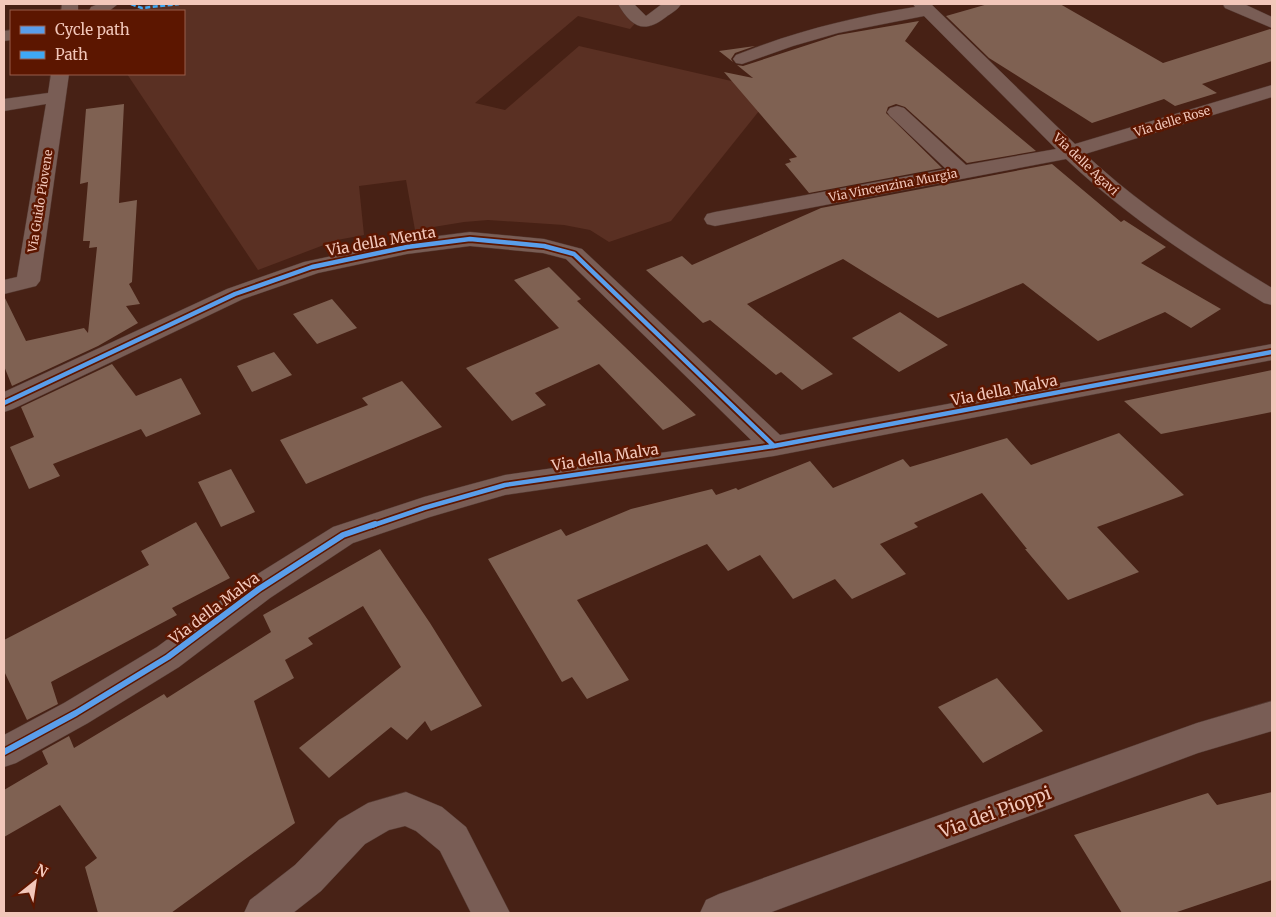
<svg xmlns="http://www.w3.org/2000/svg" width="1276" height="917" viewBox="0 0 1276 917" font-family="Merriweather,serif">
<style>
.green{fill:#5a3023}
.building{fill:#7f6152}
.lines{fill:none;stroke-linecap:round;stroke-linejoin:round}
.street-casing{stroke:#553931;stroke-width:1}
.street{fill:#795d55;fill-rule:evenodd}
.quiet{stroke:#3fa9f5;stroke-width:2.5;stroke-dasharray:5 2.5;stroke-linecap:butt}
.cycleway-far1-casing{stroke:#5c1600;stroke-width:8}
.cycleway-casing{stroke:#5c1600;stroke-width:9}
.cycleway-far1{stroke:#5a9eea;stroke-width:4.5}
.cycleway{stroke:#5a9eea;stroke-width:6}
.labels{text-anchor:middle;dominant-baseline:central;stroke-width:5;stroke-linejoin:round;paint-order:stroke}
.far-street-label{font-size:12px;fill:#f2c7ba;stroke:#5c1600}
.street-label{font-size:15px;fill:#f2c7ba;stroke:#5c1600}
.near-street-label{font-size:18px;fill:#f2c7ba;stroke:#5c1600}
</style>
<rect width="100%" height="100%" fill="#472115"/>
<path class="green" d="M149,4H623L642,16L630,29L578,16L475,103L505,110L579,46L775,91L671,221L609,242L590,230L564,225L488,220L464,222L415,230L406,180L359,186L364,235L337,240L258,270L127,74H184V11H132Z"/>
<path class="building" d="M988,4H1060L1163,63L1270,29L1272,30V61L1202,84L1217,93L1175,106L1164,99L1092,123L989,58L946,16Z
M919,21L905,41L1036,151L967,163L905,107L896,104L888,107L886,113L942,168L809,193L785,164L791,162L789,159L797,157L724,72L753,78L737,65L743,66L838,35Z
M755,46L735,53L731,59L733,62L719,51Z
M124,104L119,203L137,200L132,282L129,284L140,304L126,306L138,323L98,346L12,386L4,366V296L26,341L84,328L88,333L97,247L89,248L90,241H83L88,182L80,184L86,109Z
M1052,164L1121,222L1124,220L1166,247L1141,263L1221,309L1191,328L1165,312L1098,341L1023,283L938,318L843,259L747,304L833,374L802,390L781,372L776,375L710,320L703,323L646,270L682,256L692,265L821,208Z
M549,267L581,299L577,301L696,415L663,430L599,364L535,393L546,405L512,421L466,368L559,328L514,280Z
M332,299L357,328L317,344L293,314Z
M900,312L948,345L899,372L852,338Z
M274,352L292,375L252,392L237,366Z
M112,364L136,396L181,378L201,414L146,437L141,429L53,464L60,476L29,489L10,447L34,437L21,407Z
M1272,370V412L1161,434L1124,401Z
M402,381L442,427L306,484L280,440L368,405L362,398Z
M1119,433L1184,495L1097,527L1139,572L1068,600L1025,549H1027L982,493L914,523L918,527L880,544L906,574L852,599L835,579L793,599L760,555L728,571L707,544L577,600L629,680L587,699L572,677L562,682L488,559L561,529L566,536L631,509L712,489L716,495L736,488L738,490L810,461L833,488L903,459L910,467L1007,438L1031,465Z
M231,469L255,512L221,527L198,482Z
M196,522L230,578L172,608L177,615L51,682L58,704L27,720L4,671V640L149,565L141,551Z
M380,549L430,623L482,706L431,731L425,721L407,740L391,727L329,778L299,748L401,667L363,606L308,638L313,644L285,660L294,678L254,701L295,823L171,913H98L85,867L97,858L60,805L4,837V790L48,764L42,751L69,736L74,748L164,694L167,698L271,632L263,615Z
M997,678L1043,731L983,763L938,707Z
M1272,792V880L1174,913H1122L1074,835L1208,793L1217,805Z"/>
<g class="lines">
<g class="street-casing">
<path id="street" d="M62,4H78V11H61Z
M98,4H118L109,11H89L91,7Z
M618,4H634L646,16L662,4H681C678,10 671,13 666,17C643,35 631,26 618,4Z
M913,4H931L1075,144L1272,85V97L1085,154C1142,207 1206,248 1272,288V305L1264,303C1194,260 1126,216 1066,159L715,226L707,224L704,219L707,214L715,212L946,169L890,116L887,112L890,108L897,106L904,108L966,165L1056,149L924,16L838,33L793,46L742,64L736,63L733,59L736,55C793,32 853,17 915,7Z
M1223,4H1244L1272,17V28L1225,8Z
M11,30V40L4,41V31Z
M51,74H69L40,281L36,286L4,294V280L17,277L46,104L4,111V99L48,93Z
M470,232L544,239L582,249L780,435L1272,344V360L774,456L505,495L430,517L353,543L270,598L179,667L88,723L16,763L4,767V735L64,703L157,647L248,580L333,527L424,497L505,475L751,440L566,259L543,253L470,246L407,254L318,273L243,299L13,409L4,412V392L227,289L304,262L407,240Z
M1272,701V731L1198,753L769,913H700L706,900L719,894L1197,723Z
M406,792L442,807L466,827L510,913H471L440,851L416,831L405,826L389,830L365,844L321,891L293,913H244L250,900L295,865L339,820L368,803Z"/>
</g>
<use href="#street" class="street"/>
<path class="quiet" d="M131,4L142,8L179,4"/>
<g class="cycleway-far1-casing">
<path id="cycleway-far1" d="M4,403L235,294L312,267L407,247L470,239L544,246L574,254L774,446
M371,526L424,508L505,485L774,446L1272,352"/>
</g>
<g class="cycleway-casing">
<path id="cycleway" d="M4,752L76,713L168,657L259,589L343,535L375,524"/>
</g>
<use href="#cycleway-far1" class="cycleway-far1"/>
<use href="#cycleway" class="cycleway"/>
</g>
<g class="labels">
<g class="far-street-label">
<text transform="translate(1172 121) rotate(-17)">Via delle Rose</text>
<text transform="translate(1086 164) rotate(43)">Via delle Agavi</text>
<text transform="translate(893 185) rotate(-11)">Via Vincenzina Murgia</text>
<text transform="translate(40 201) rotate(-81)">Via Guido Piovene</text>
</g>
<g class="street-label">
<text transform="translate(381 241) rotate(-10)">Via della Menta</text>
<text transform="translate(1004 390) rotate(-11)">Via della Malva</text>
<text transform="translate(605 457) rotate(-9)">Via della Malva</text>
<text transform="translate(214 608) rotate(-37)">Via della Malva</text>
</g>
<g class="near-street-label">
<text transform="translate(995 812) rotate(-20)">Via dei Pioppi</text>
</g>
</g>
<rect width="1276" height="917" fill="none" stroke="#f2c7ba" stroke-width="10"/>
<rect x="10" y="10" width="175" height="65" fill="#5c1600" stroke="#985d4a"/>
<rect x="20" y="26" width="25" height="8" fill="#5a9eea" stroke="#985d4a"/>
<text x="55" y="35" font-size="15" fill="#f2c7ba">Cycle path</text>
<rect x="20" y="51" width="25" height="8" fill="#3fa9f5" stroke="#985d4a"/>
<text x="55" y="60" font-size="15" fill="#f2c7ba">Path</text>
<g transform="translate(35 882) rotate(30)" stroke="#5c1600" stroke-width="4" paint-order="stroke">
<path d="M0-4L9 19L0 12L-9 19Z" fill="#f2c7ba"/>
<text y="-8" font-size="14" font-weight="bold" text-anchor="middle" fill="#f2c7ba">N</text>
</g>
</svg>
